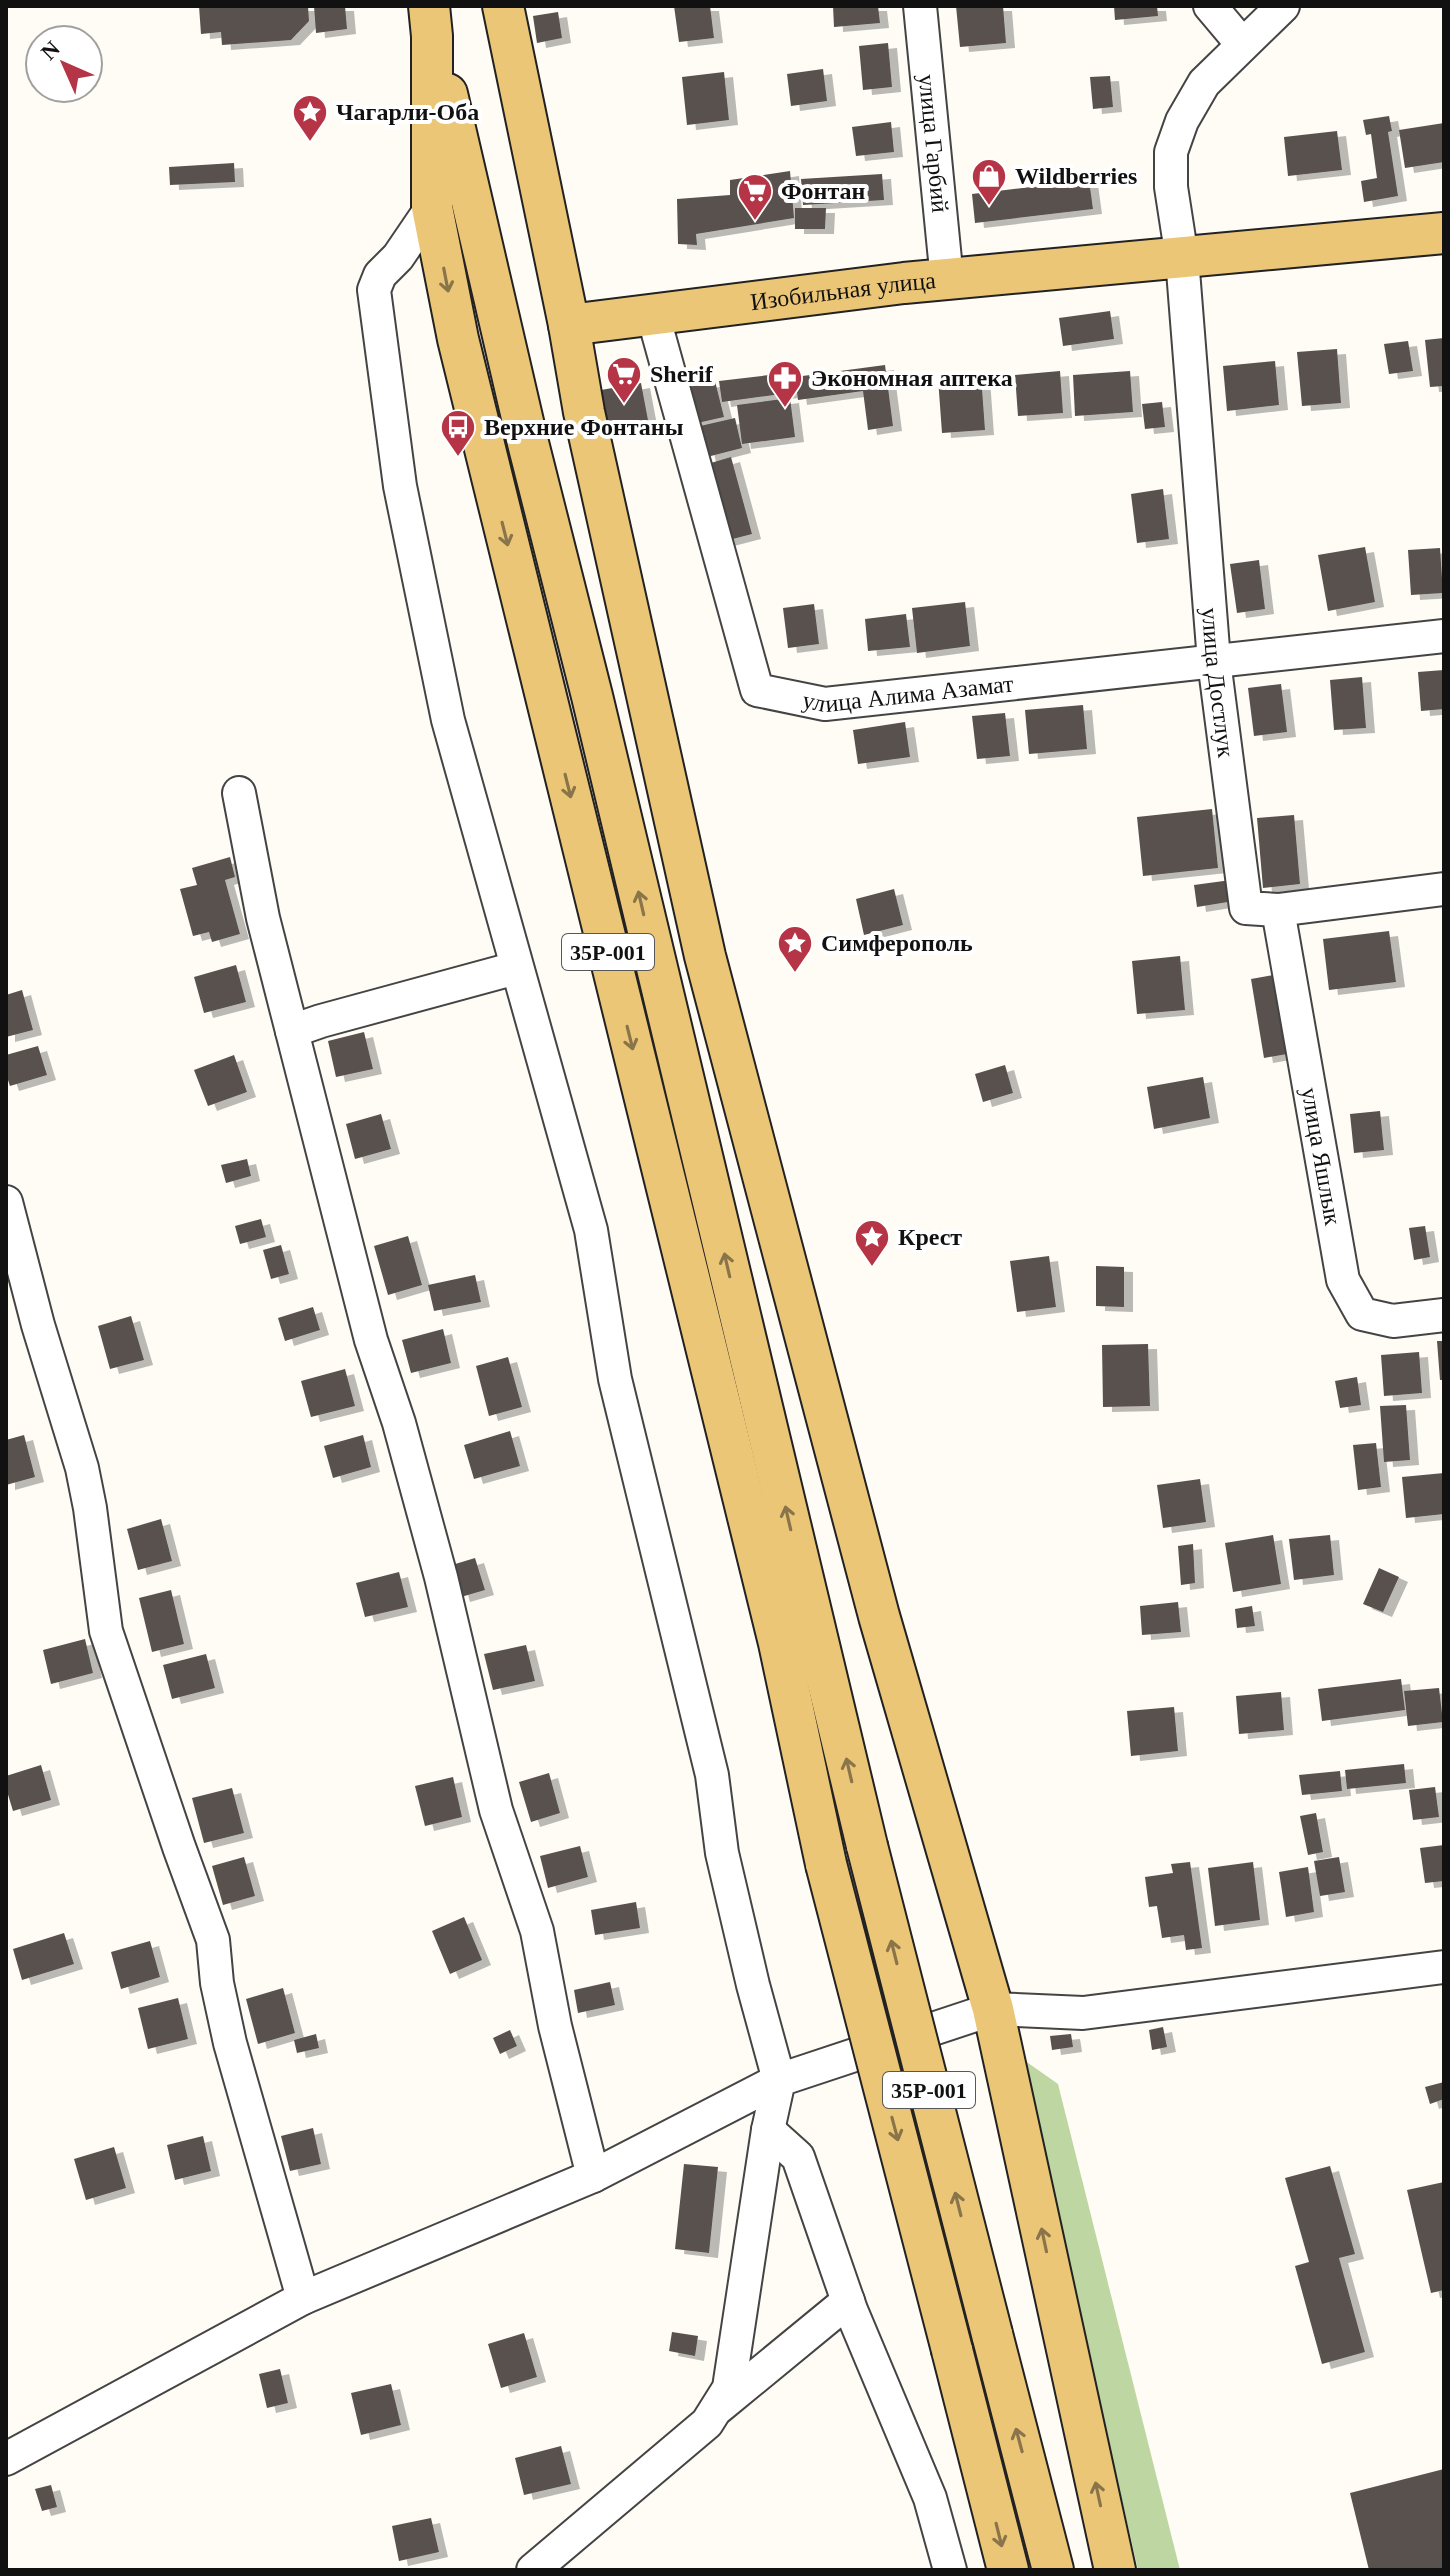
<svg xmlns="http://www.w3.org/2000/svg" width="1450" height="2576" viewBox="0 0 1450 2576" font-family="'Times New Roman',serif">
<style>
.forest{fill:#bed6a1}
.building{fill:#59514e;filter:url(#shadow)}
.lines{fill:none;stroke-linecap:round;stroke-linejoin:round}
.minor-casing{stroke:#444;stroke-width:36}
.major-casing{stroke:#222;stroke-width:44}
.minor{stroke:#fff;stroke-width:32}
.major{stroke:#ecc677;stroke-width:40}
.major-bridge-casing{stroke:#222;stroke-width:44;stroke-linecap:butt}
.major-bridge{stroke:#ecc677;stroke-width:40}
.oneway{stroke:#897549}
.labels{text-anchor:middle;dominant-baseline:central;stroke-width:8;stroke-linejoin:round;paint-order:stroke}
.shield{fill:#fff;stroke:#585858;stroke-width:2}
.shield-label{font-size:22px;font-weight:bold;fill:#111}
.poi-label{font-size:24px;font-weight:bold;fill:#111;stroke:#fff;text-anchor:start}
.street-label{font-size:24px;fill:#111;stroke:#fff}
</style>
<defs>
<filter id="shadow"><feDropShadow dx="9" dy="5" stdDeviation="0" flood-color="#0004"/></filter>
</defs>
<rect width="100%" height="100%" fill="#fefcf5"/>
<path class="forest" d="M1021,2058L1058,2084L1180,2570H1138Z"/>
<path class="building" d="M199,6H308L309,21L291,40L222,45L221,32L201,34Z
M314,6H345L347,29L316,33Z
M674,6H710L714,38L679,42Z
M833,6H878L880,23L834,27Z
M956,6H1003L1006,43L960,47Z
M1114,6H1157L1158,16L1115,20Z
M558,12L562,38L537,43L533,16Z
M888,43L892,87L863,90L859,46Z
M823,69L827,101L791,106L787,74Z
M724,72L729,120L687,125L682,77Z
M1110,76L1113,107L1093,109L1090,77Z
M1389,116L1392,131L1388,132L1398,196L1364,202L1361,181L1377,178L1371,134L1366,135L1363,120Z
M891,122L894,152L856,156L852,127Z
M1444,123V162L1405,168L1399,130Z
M1337,131L1342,170L1288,176L1284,137Z
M234,163L235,182L170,185L169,167Z
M790,171L794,218L696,234L697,245L678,244L677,199L730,195V180Z
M882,174L884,200L803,205L801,179Z
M1089,180L1093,209L975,223L972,194Z
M795,208H826L825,229H795Z
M1110,311L1114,339L1063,346L1059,318Z
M1444,338V386L1430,387L1425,340Z
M1408,341L1413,371L1389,374L1384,344Z
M1337,349L1341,403L1302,406L1297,352Z
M1275,361L1279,405L1227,411L1223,366Z
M885,365L893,426L868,430L863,391L798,400L795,377Z
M1060,371L1063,413L1018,416L1015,375Z
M1130,371L1133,412L1075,416L1073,375Z
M786,373L789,393L722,402L719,381Z
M981,375L985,430L942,433L938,378Z
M715,381L724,417L693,424L684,388Z
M641,383L648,420L607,426L601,390Z
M790,398L795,437L742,444L737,405Z
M1162,402L1165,427L1145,429L1142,404Z
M735,418L742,448L707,457L700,426Z
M731,457L752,534L725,541L704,465Z
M1163,489L1169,539L1137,543L1131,494Z
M1365,547L1375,602L1328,611L1318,555Z
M1440,548L1443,593L1411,595L1408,550Z
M1259,560L1265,609L1237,613L1230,564Z
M965,602L970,646L917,653L912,608Z
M814,604L819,644L788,648L783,608Z
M906,614L910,647L868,651L865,619Z
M1444,670V709L1421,711L1418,672Z
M1362,677L1366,728L1334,730L1330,680Z
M1281,684L1287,732L1254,736L1248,688Z
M1083,705L1087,749L1029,754L1025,710Z
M1005,713L1010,756L977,759L972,716Z
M905,722L910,757L858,764L853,730Z
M1212,809L1218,868L1143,876L1137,817Z
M1294,815L1300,884L1263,888L1257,818Z
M230,857L235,877L225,880L240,934L212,942L209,932L193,936L180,889L197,885L192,868Z
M1231,880L1234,901L1197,907L1194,885Z
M894,889L903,925L864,935L856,899Z
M1389,931L1396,982L1329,990L1323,939Z
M1180,956L1185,1010L1137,1014L1132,961Z
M236,965L246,1002L204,1013L194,977Z
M1279,974L1293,1053L1264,1058L1251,979Z
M22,990L33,1030L6,1037V995Z
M364,1032L373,1069L336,1077L328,1041Z
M38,1046L47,1075L10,1086L6,1074V1055Z
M234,1055L247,1092L208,1106L194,1070Z
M1005,1065L1013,1093L983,1102L975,1074Z
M1203,1077L1210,1118L1154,1129L1147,1087Z
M1380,1111L1384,1150L1354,1153L1350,1114Z
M381,1114L391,1149L355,1159L346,1124Z
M247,1159L251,1176L226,1183L221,1165Z
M261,1219L266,1237L240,1244L235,1226Z
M1425,1226L1430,1257L1414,1260L1409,1228Z
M408,1236L422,1285L388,1295L374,1246Z
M281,1245L289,1274L271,1279L263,1250Z
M1049,1256L1056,1307L1017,1312L1010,1261Z
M1096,1266L1124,1267V1307L1096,1306Z
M475,1275L481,1302L434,1311L428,1285Z
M313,1307L320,1330L285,1341L278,1318Z
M131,1316L144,1360L110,1369L98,1326Z
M443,1329L451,1363L411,1373L402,1340Z
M1437,1341H1444V1380H1440Z
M1148,1344L1150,1406L1103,1407L1102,1345Z
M1419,1352L1422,1393L1384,1396L1381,1355Z
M508,1357L522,1407L489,1416L476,1366Z
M345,1369L355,1406L311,1417L301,1381Z
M1357,1377L1361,1405L1340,1408L1335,1381Z
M1406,1405L1410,1460L1384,1462L1380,1406Z
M510,1431L520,1466L474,1479L464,1445Z
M24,1435L35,1477L6,1485V1440Z
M363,1435L371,1467L333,1478L324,1446Z
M1376,1443L1381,1487L1358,1490L1353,1445Z
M1444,1473V1514L1406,1518L1402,1477Z
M1200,1479L1206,1522L1163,1528L1157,1485Z
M161,1519L172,1561L138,1570L127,1529Z
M1273,1535L1281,1584L1233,1592L1225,1543Z
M1330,1535L1334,1575L1294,1580L1289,1539Z
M1193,1544L1195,1583L1181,1585L1178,1546Z
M475,1558L485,1590L461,1597L452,1565Z
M1379,1568L1399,1577L1383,1612L1363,1604Z
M399,1572L408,1607L365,1617L356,1583Z
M171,1590L184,1644L152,1652L139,1598Z
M1178,1602L1181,1632L1142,1635L1140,1606Z
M1252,1606L1255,1626L1237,1628L1235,1609Z
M85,1639L93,1673L51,1684L43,1650Z
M526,1645L535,1681L493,1690L484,1654Z
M206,1654L215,1688L172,1699L163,1665Z
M1401,1679L1405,1710L1322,1721L1318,1689Z
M1439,1688L1443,1722L1408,1726L1404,1691Z
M1281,1692L1284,1730L1239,1734L1236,1696Z
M1174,1707L1178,1751L1131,1756L1127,1711Z
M1404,1764L1406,1783L1347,1789L1345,1770Z
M41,1765L51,1800L13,1811L6,1788V1776Z
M1340,1771L1342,1791L1302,1795L1299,1775Z
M549,1773L560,1813L531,1822L519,1782Z
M453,1777L462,1817L425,1826L415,1786Z
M1435,1787L1439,1817L1413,1820L1409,1790Z
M232,1788L244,1833L204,1843L192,1798Z
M1316,1813L1323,1852L1308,1855L1300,1816Z
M1444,1845V1881L1425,1883L1420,1848Z
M580,1846L588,1877L548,1888L540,1856Z
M244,1857L255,1896L223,1905L212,1866Z
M1339,1857L1345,1892L1320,1896L1314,1861Z
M1190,1862L1202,1948L1186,1950L1184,1935L1162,1938L1157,1906L1149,1907L1145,1877L1173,1873L1171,1864Z
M1253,1862L1260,1920L1215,1926L1208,1868Z
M1308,1867L1314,1912L1286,1917L1279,1872Z
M636,1902L640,1928L595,1935L591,1910Z
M464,1917L482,1960L450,1974L432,1931Z
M64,1933L74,1964L22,1980L13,1949Z
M150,1941L160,1977L121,1989L111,1952Z
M610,1982L615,2005L578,2013L574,1990Z
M283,1988L295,2033L258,2044L246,1999Z
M178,1998L188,2039L148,2049L138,2008Z
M1163,2027L1167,2047L1152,2050L1149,2030Z
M510,2030L517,2046L500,2054L493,2038Z
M316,2034L319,2048L297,2053L294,2040Z
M1071,2034L1073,2047L1052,2050L1050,2036Z
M1444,2082V2099L1430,2104L1425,2087Z
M313,2128L321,2164L290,2171L281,2136Z
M203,2136L211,2171L175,2180L167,2145Z
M114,2147L126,2188L86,2200L74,2159Z
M684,2164L718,2167L709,2253L675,2249Z
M1330,2166L1355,2254L1339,2258L1365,2352L1322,2364L1295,2266L1309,2262L1285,2178Z
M1444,2182V2290L1431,2293L1407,2190Z
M672,2332L698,2336L695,2356L669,2351Z
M524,2333L537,2377L501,2388L488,2344Z
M280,2369L288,2403L267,2408L259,2374Z
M391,2384L401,2425L361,2435L351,2393Z
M561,2446L571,2484L524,2495L515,2458Z
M1444,2469V2570H1369L1350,2493Z
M51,2485L57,2507L42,2511L35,2489Z
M431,2518L439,2552L399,2561L392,2526Z"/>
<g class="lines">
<g class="minor-casing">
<g id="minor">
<path id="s1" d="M920,6L947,280"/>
<path d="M1210,6L1242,44"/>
<path id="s2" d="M1283,6L1204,83L1182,121L1171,152V187L1182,258L1214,661L1246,908L1278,910L1444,889"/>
<path id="s3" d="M653,315L757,690L825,704L1444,636"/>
<path d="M239,793L263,918L371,1340L399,1423L441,1577L496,1810L537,1931L555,2026L593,2176"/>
<path id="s4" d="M1278,910L1343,1280L1362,1314L1393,1321L1444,1315"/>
<path d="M292,1031L321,1021L516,968"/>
<path d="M6,1202L38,1325L82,1468L90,1508L106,1631L179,1847L213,1940L217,1983L230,2043L303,2298"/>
<path d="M768,2130L798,2157L851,2310L930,2498L950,2570"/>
<path d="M719,2407L848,2301"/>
<path d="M6,2459L303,2298L593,2176L779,2080L753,1985L722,1853L712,1775L615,1379L591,1230L448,720L400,486L374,290L380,275L398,257L432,207"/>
<path d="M533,2570L707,2423L729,2388L768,2130L779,2080L993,2009L1083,2013L1444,1967"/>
</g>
</g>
<g class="major-casing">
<g id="major">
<path d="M429,6L432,36V207L458,339L779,1643L826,1864"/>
<path id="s5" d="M503,6L569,325L904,283L1444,233"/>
<path d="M447,94L527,439L592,696L867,1846"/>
<path d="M569,325L584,412L705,956L879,1616L993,2009L1115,2570"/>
<path d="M992,2334L1053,2570"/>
<path d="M952,2350L1008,2570"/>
</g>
</g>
<use href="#minor" class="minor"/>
<use href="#major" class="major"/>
<g class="major-bridge-casing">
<path id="major-bridge" d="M867,1846L992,2334
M826,1864L952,2350"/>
</g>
<use href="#major-bridge" class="major-bridge"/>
</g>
<defs><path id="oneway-shaft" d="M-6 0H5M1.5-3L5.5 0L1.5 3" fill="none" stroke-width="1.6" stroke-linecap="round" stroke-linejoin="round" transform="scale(2)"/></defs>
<g class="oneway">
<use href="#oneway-shaft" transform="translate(446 280) rotate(79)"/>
<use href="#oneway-shaft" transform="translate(505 534) rotate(76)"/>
<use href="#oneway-shaft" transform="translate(568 786) rotate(76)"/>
<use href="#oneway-shaft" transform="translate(641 903) rotate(-103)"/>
<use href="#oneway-shaft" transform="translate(630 1038) rotate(76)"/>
<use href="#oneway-shaft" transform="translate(727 1265) rotate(-103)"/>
<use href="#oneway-shaft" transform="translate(788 1518) rotate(-103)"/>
<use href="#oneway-shaft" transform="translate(849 1770) rotate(-103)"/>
<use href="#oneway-shaft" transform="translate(894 1952) rotate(-104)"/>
<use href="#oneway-shaft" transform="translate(895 2129) rotate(75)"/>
<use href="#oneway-shaft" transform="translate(958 2204) rotate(-104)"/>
<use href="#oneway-shaft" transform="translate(1044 2240) rotate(-102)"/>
<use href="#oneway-shaft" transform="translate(1019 2440) rotate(-105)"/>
<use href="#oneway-shaft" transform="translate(1098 2494) rotate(-102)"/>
<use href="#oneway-shaft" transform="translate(999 2535) rotate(76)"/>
</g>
<defs>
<g id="sight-pin" transform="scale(1.8)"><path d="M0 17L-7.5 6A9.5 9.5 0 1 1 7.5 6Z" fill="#b53445" stroke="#fff"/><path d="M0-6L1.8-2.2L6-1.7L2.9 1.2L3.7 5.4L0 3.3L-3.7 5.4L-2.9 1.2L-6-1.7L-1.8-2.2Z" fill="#fff"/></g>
<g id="shop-pin" transform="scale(1.8)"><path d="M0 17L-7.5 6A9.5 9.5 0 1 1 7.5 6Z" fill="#b53445" stroke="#fff"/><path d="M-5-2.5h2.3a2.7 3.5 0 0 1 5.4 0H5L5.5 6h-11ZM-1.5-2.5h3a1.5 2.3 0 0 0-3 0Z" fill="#fff"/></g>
<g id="supermarket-pin" transform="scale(1.8)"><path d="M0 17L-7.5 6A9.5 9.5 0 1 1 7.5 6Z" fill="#b53445" stroke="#fff"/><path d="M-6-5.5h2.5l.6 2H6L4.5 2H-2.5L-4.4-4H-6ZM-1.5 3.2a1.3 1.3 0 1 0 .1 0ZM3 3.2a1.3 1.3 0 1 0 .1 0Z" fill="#fff"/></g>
<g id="pharmacy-pin" transform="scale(1.8)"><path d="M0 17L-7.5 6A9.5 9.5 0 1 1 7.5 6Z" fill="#b53445" stroke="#fff"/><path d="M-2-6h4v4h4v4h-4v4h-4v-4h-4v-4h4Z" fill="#fff"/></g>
<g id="bus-pin" transform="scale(1.8)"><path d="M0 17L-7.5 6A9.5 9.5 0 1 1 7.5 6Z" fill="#b53445" stroke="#fff"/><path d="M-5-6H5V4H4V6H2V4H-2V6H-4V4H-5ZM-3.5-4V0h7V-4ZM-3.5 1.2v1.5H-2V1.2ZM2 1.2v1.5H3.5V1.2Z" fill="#fff"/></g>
</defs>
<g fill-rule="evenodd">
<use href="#sight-pin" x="310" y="112"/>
<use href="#shop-pin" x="989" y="176"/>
<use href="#supermarket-pin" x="755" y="191"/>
<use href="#supermarket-pin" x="624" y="374"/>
<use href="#pharmacy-pin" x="785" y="378"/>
<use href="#bus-pin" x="458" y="427"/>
<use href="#sight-pin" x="795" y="943"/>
<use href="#sight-pin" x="872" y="1237"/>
</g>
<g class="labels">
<g class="shield">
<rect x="562" y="934" width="92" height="36" rx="6"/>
<rect x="883" y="2072" width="92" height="36" rx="6"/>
</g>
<g class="shield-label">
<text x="608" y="952">35Р-001</text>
<text x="929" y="2090">35Р-001</text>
</g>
<g class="poi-label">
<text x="336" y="112">Чагарли-Оба</text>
<text x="1015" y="176">Wildberries</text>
<text x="781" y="191">Фонтан</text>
<text x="650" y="374">Sherif</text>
<text x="811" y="378">Экономная аптека</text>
<text x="484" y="427">Верхние Фонтаны</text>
<text x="821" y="943">Симферополь</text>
<text x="898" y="1237">Крест</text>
</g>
<g class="street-label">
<text stroke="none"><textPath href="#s1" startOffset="138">улица Гарбий</textPath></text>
<text stroke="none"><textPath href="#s5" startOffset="602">Изобильная улица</textPath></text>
<text stroke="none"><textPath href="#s2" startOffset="720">улица Достлук</textPath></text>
<text stroke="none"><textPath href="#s3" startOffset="542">улица Алима Азамат</textPath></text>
<text stroke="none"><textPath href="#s4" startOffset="250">улица Яшлык</textPath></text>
</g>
</g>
<rect width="1450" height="2576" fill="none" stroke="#111111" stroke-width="16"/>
<g transform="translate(64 64) rotate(315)"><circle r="38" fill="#ffffff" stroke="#a0a0a0" stroke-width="2"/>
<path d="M0-6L14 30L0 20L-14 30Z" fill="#b53445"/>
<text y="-12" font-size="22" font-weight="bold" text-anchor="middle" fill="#111111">N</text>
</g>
</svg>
